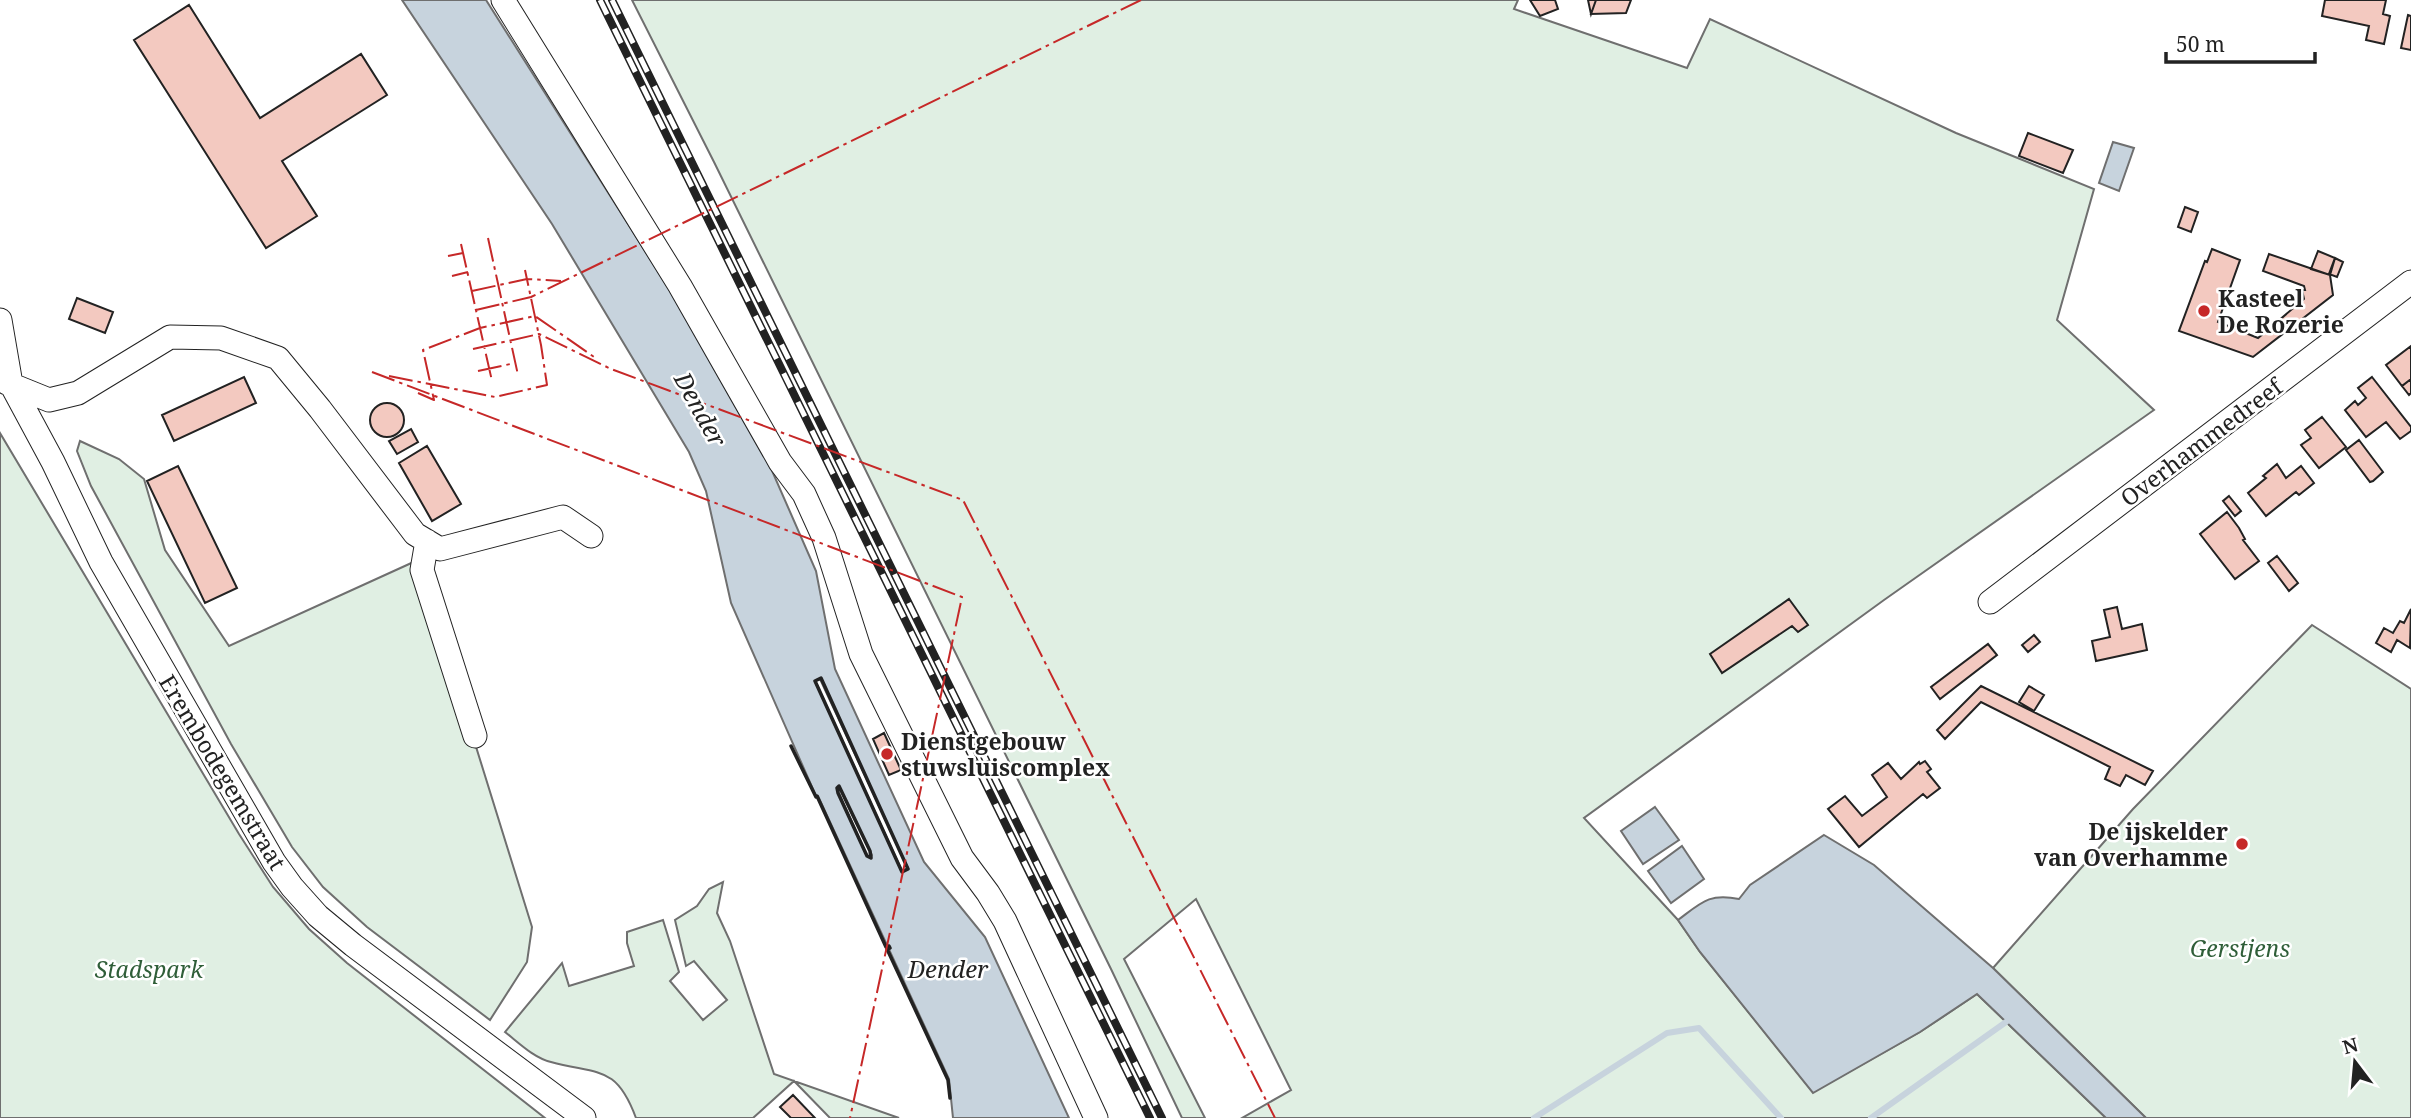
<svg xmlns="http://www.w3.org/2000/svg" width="2411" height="1118" viewBox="0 0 2411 1118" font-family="'Noto Serif',serif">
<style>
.green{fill:#e0efe3;stroke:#6f6f6f;stroke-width:2}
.water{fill:#c7d3dd;stroke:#6f6f6f;stroke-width:2;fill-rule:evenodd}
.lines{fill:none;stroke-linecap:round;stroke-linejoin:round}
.stream{stroke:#c7d3dd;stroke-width:6}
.building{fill:#f3c9c0;stroke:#222;stroke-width:2}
.minor-casing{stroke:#222;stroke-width:25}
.minor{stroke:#fff;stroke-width:23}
.rail-casing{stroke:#222;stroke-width:8}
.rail{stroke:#fff;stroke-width:5;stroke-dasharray:16;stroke-linecap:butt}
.wall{stroke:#222;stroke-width:3.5}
.power{stroke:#c62828;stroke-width:2;stroke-dasharray:24 5 3.5 5;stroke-linecap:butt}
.poi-dot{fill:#c62828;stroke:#fff;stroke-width:2.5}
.labels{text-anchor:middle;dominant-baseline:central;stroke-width:5;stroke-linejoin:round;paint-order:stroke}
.poi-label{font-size:23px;font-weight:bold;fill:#222;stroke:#fff;text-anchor:start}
.street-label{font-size:23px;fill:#222;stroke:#fff}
.park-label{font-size:23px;font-style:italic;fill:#2f5e38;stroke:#fff}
.water-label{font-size:24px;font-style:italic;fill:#222;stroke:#fff}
</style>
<rect width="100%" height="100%" fill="#fff"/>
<path class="green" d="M632,0H1518L1514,9L1687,68L1710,19L1956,133L2094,189L2057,320L2154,410L1884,600L1584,818L1678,920L1700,952L1813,1092L1920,1032L1977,994L2106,1118H1242L1291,1090L1196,899L1124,959L1205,1118H1182L1111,969L714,162Z
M0,433L239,834L273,887L309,929L347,963L545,1118H0Z
M80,441L119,459L144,479L165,550L229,646L418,560L532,927L527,962L490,1020L367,927L323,887L292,847L231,744L91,486L77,451Z
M2312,625L2411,689V1118H2146L1993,968L2133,809Z
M723,882L717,913L730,941L774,1074L899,1118H830L794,1081L753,1118H636C616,1064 598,1075 551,1062C534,1058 519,1043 505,1032L562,963L569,986L634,966L627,943V932L663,920L679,972L670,981L703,1020L727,1000L694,961L686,966L675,920L697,906L709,889Z"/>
<path class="water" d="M402,0H486L675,298L755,432L816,571L835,669L924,862L985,937L1069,1118H953L949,1079L818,796H816L731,603L706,491L689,452L552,224ZM820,679L908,868L902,871L815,681ZM839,786L872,855L871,858L867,856L837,789Z
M2113,142L2134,148L2119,191L2099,183Z
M1655,807L1679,840L1643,864L1621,831Z
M1824,835L1874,865L1993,968L2146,1118H2106L1977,994L1920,1032L1813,1093L1700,952L1678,920C1702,902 1709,893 1739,899L1750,885Z
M1682,846L1704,879L1671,903L1648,871Z"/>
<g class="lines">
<path class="stream" d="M1534,1118L1667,1033L1699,1028L1781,1118
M1871,1118L2006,1022"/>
</g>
<path class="building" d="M1530,0H1555L1558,9L1540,16Z
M1588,0H1596L1591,14Z
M1596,0H1631L1626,13L1591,14Z
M2325,0H2386L2383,14L2390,16L2384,44L2366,40L2369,26L2322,16Z
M189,5L260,118L361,54L387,95L282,161L317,216L266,248L134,40Z
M2408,15L2411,16V50L2401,48Z
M2028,133L2073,150L2063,173L2019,156Z
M2185,207L2198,212L2191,232L2178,227Z
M2212,249L2240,260L2218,322L2258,338L2304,299L2302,290H2305L2304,286L2263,271L2269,254L2330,275L2333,295L2253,357L2179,331L2205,261L2207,262Z
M2318,251L2335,258L2330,275L2311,269Z
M2335,258L2343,262L2337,277L2329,274Z
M77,298L113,312L105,333L69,319Z
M2411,346V379L2402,386L2386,365Z
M244,377L256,403L174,441L162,415Z
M2372,377L2411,427V431L2400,439L2386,422L2366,437L2345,410L2355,401L2358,405L2366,398L2358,388Z
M2411,379V393L2409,395L2402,386Z
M370 420a17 17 0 1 1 34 0a17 17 0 1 1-34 0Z
M2322,417L2346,447L2319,468L2301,445L2311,438L2305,430Z
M411,429L418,442L397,454L389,441Z
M2359,440L2383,472L2373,481L2370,482L2346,450Z
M427,446L461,504L432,521L399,463Z
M2277,464L2286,478L2301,466L2314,483L2299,495L2296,492L2266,516L2248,493L2266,478L2263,476Z
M178,466L237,588L205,603L147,481Z
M2229,496L2241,511L2235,516L2223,501Z
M2227,512L2239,528L2245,539L2243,540L2259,561L2235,579L2200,534Z
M2277,556L2298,583L2289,591L2268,563Z
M1789,599L1808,625L1798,632L1792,626L1722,673L1710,654Z
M2117,607L2122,629L2142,624L2147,650L2096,661L2092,641L2110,637L2104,610Z
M2411,609L2410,648L2397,640L2391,652L2376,643L2384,628L2393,633L2400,621L2404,623Z
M2034,635L2040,642L2028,652L2022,645Z
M1988,644L1997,655L1940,699L1931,687Z
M1981,686L2153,771L2145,785L2126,775L2120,786L2105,779L2110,767L1981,702L1945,739L1937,730Z
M2029,686L2044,695L2034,711L2019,702Z
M884,733L901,770L889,775L873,739Z
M1925,761L1931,769L1927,772L1940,788L1927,798L1923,794L1859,847L1828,809L1845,796L1862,816L1887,797L1872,775L1888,763L1901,779L1919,762L1920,764Z
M793,1095L815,1118H791L780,1107Z"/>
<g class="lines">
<g class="minor-casing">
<path id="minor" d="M503,0L680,286L780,462L804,494L824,538L861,654L962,858L988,893L1005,921L1096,1118
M0,320L11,384L53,462L101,562L274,862L292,887L318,916L353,945L584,1118
M7,383L49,400L78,393L170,337L221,338L278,358L320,409L415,534L440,549L563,517L591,536
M427,541L422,570L475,736
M1990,602L2411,282"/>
</g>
<use href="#minor" class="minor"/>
<g class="rail-casing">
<path id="rail" d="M600,0L1150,1118
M612,0L1162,1118"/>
</g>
<use href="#rail" class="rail"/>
<path class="wall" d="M821,678L908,869L902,872L815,681Z
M791,746L816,797L817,796L886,947L889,946L890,948L887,949L948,1080L950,1098
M839,786L870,851L871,858L867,856L838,793L837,788Z"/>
<path class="power" d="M488,238L518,375
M461,244L492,381
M448,256L463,253
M452,276L468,272
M472,291L527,279L561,281
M476,310L531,297L1141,0
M473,349L539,334L611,369L963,500L1275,1118
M478,371L515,363
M372,372L962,597L850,1118
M389,376L495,397L547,385L541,345L525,270
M418,393L434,400L423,350L480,328L535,316L597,359"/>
</g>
<g class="poi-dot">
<circle cx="2204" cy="311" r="7"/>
<circle cx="887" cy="754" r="7"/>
<circle cx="2242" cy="844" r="7"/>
</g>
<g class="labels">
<g class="poi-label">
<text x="2218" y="298">Kasteel<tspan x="2218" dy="26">De Rozerie</tspan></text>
<text x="901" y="741">Dienstgebouw<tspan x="901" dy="26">stuwsluiscomplex</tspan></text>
<text x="2228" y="831" text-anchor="end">De ijskelder<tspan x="2228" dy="26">van Overhamme</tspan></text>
</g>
<g class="street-label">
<text transform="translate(2201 442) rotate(-37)">Overhammedreef</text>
<text transform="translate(223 772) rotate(59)">Erembodegemstraat</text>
</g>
<g class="park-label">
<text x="2240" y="948">Gerstjens</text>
<text x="149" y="969">Stadspark</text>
</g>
<g class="water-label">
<text transform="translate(701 409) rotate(61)">Dender</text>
<text x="948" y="968">Dender</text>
</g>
</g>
<g transform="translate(2355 1062) rotate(344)" stroke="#ffffff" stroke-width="5" paint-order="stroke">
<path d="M0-5L12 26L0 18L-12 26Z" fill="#222222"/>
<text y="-10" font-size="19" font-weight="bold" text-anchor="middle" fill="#222222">N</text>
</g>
<path d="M2166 52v10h149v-10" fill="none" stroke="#222222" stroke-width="3.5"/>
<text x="2176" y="52" font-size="21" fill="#222222" stroke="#ffffff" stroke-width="5" paint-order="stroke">50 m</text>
</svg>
